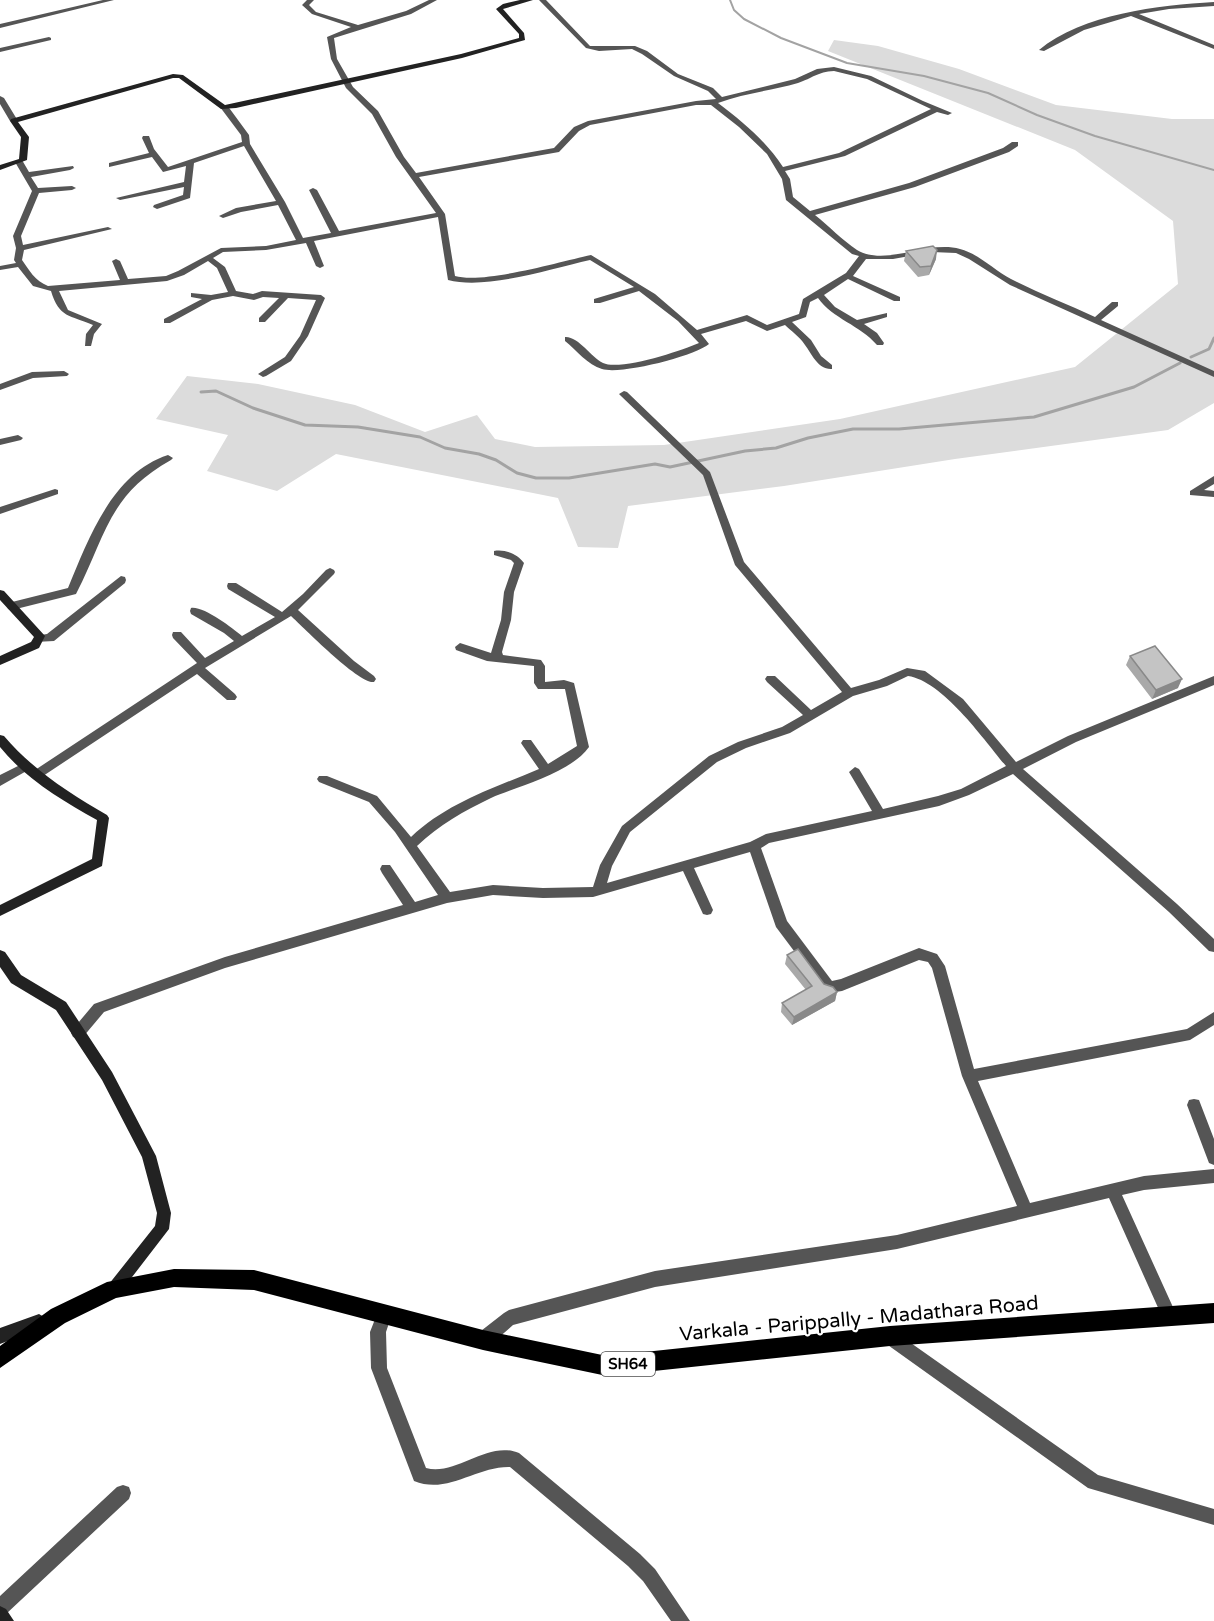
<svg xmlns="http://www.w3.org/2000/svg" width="1214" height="1621" viewBox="0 0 1214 1621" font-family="'Varela Round',sans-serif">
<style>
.green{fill:#dcdcdc}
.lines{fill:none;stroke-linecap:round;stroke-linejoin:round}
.stream-far1{stroke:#a3a3a3;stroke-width:2}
.stream{stroke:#a3a3a3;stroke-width:3}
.minor{fill:#555;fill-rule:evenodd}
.secondary{fill:#222;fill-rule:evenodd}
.primary{fill:#000;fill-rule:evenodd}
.wall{fill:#a9a9a9}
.shaded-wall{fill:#898989}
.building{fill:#c4c4c4;stroke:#898989;stroke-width:1.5}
.labels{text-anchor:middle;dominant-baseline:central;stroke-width:4.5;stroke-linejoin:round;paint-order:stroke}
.shield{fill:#fff;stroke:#4c4c4c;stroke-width:1.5}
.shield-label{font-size:15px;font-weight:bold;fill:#000}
.near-street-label{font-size:20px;fill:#000;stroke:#fff}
</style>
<rect width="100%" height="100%" fill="#fff"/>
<path class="green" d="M834,40L878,46L959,69L1056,105L1172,119H1214V403L1168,430L955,459L784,486L628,506L618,548L578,547L558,498L336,454L277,491L207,471L228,435L156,419L187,376L258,384L355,405L425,432L477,415L495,439L535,447L664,445L840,419L1075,367L1178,284L1173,221L1075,150L828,51Z"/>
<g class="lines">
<path class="stream-far1" d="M730,0L734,10L744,19L781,38L847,63L924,76L988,93L1037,115L1095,136L1214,170"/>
<path class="stream" d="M1191,357L1209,349L1214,338
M201,392L216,391L253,408L305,425L358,427L420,437L445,448L479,454L496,460L517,473L536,478H569L655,464L670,467L745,451L776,448L808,438L853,429H899L1034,417L1134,387L1180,363"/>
<path class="minor" d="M103,0H114L0,28V24Z
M307,0H314L309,5L316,12L358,25L406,11L429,0H437L411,14L334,38L337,59L353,87L378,111L404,157L416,173L554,148L574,127L588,121L696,101L716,99L708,91L674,76L642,54L632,49L599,51L586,48L539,0H546L590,46H635L647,51L678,74L713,88L722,97L795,79L817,69L834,67L871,76L923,101L952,113L948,115L937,112L845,156L785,171L790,179L793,197L810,211L909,183L1003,148L1012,142H1018V146L1009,152L915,187L815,215C829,226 842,240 857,250C886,267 927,240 960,249C979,254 994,270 1011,279C1038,293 1067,304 1095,317L1112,302H1118V306L1101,320L1214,371V377L1010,285L969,259L956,253L932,252L893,259H866L853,276L900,297V301H894L848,279L824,295L835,307L857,320L887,313V317L864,324L877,333L884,343L883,345H877C860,325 833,319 818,298L810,302L806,317L792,322L811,340L821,356L832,365V369C818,370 812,354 805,345C800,337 791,331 785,325L767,331L746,321L701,334L709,344C695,356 621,375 602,369C588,365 576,350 565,341V337C578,336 591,357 603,363C620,371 681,351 699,343L678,321L639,291L600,303H594V299L634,287L590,260C550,269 487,290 448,280L438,217L314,241L324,266L320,268L316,266L306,243L266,250L223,252L213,258L225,267L236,291L253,294L262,291L321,295L325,298L308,336L291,361L266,376L263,377L258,374L285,357L300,336L316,300L288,298L265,322H259V318L279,298L263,297L254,300L233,296L212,300L170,323H164V319L202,299L191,297V293L211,295L228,292L217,268L208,261L184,275L167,281L59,291L68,310L102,324L94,334L91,346H85L86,334L93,325C70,315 59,318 51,291L33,286L18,267L0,270V266L16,263L14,260L16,248L13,236L32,191L15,162L16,160H22L29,172L73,166L74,168L70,170L31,177L38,188L72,186L76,188L72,190L39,193L21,236L23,245L108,227L112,229L24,250L22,260C29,270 35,281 48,286L120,280L112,261L116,259L120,261L128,279L166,276L178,271L221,248L266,246L296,240L278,205L241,212L223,218L219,216L236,208L276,201L244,146L194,163L190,198L157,209L153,207L154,205L183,195L184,187L120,200L116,198L184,182L186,166L163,172L152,157L109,167V163L149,153L142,138L143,136H149L154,149L168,167L242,142L241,135L220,107L224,105H227L249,135L250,144L285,202L303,238L331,233L309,190L313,188L317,190L339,231L436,213L396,157L372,114L346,88L331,59L327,37L351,27L312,14L302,5ZM834,71L867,79L931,109L839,153L783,167C766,141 743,122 718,103C744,93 771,91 798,83C813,78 817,72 834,71ZM696,105H711L739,127L767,154L782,179L786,200L852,254L859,256L846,273L803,299L799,314L767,325L747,315L697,330L655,294L591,255C559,262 484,284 455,276L445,214L419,177L559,152L579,131L590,125Z
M1214,2V6L1169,9L1139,14L1214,45V49L1131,16L1084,30L1044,51L1039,50C1082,14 1159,5 1214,2Z
M49,37L51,38V40L0,52V48Z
M0,96L4,98L18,121L17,123L10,121L0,104Z
M64,371L69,374L67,376L33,378L0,390V384L32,372Z
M624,391L627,392L710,472L744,562L851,688L879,680L907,668L925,671L963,699L1016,762L1068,736L1214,676V685L1076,742L1023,769L1177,904L1214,939V952L1209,951L1169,912L1013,774L969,795L939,806L769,843L761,848L787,921L832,981L841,979L919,948L937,954L945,966L974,1069L1187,1029L1214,1012V1025L1190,1040L978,1081L1030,1203L1144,1176L1214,1169V1183L1144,1190L1122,1195L1177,1316L1174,1321L1169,1324L1164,1321L1109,1198L897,1249L655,1287L513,1325L489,1346L483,1348L477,1346L475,1340L477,1334L504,1313L509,1310L655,1271L897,1235L1017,1206L962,1076L932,968L928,962L919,960L842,991L829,993L824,991L776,927L750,852L694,868L713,910L711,914L707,915L703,914L683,871L593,897L543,898L493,895L447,903L225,968L104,1012L83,1037L78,1039L73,1037L71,1033L73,1029L94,1004L225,957L403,905L382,873L380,869L382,865H390L415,902L438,895L395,832L369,802L319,782L317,779L319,776H327L377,796L411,837C447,803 494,788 539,769L523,746L521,743L523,740H531L548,764L577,746L565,689H538L534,683V666L487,661L456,650L455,647L460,643L491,653L501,620L504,592L514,563L511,560L494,555V551C505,549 518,554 524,563L514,592L511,620L502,652L503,655L541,660L545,666V682L564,680L574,683L589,747C572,772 519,786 491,798C464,811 439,825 417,846L450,892L493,885L543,888L593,887L600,865L622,826L709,756L738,742L782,727L803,715L767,682L765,679L767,676H775L811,710L842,692L735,565L703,475L621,396L619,394ZM908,676C943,681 984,740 1006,766L961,789L938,796L883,809L859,769L855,767L849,772L872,811L766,834L750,842L607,883L612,866L630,832L717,762L746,748L790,733L853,696L887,686Z
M18,435L23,438L21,440L0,445V439Z
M168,455L173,458L171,460C108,495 106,536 76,594L12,610L8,609L7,606L8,603L68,588C88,540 112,473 168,455Z
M1214,476V484L1204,490L1214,491V497L1190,495V491Z
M55,489L58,490V494L0,514V507Z
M330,568L334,570L335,572L334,574L298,610L354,661L374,676L376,679L374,682C360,685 304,628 291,616L205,668L235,694L237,697L235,700H227L197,674L40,778H32L30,775L32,772L197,663L173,638L172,635L173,632H181L205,658L234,641L224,633L191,614L190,611L191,608C204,606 232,628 242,636L275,617L228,589L227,586L228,583H236L282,612L303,594L326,570Z
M121,576L125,577L126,580L125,583L54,641L35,642L34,639L35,636L47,634Z
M26,762L30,763L32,766L30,769L0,786V775Z
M1194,1099L1199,1100L1214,1139V1165L1209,1163L1187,1105L1189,1100Z
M384,1306L389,1309L392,1314L386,1332L387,1368L426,1468C457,1476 487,1440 519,1453L640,1554L655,1569L690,1621H671L643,1581L628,1566L510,1467C476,1466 448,1495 414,1481L371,1368L370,1332L379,1309Z
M891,1329L1098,1475L1214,1509V1525L1088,1488L885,1343L883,1337L885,1331Z
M123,1485L129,1487L131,1493L129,1499L6,1614L0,1617V1596L117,1487Z"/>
<path class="secondary" d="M520,0H533L503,9L524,33L525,40L462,58L236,108L221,109L179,78H173L18,122L29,137L27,160L0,170V165L19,159L21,137L10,121L11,119L173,74L183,75L225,105L461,54L519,38V34L496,9L503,4Z
M0,590L4,591L45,636L39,648L0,665V656L31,642L34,637L0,600Z
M0,735L4,736C33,770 69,793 107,815L109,818L102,866L0,916V905L92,859L97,820C61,800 26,779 0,747Z
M0,950L5,952L21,975L66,1002L112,1072L156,1156L171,1213L169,1229L119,1294L114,1297L109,1294L106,1289L109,1284L155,1226L157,1213L142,1157L102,1080L56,1010L11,983L0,967Z
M39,1314L44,1317L47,1322L44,1327L0,1344V1328Z
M0,1606L6,1609L14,1621H0Z"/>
<path class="primary" d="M174,1269L254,1270L483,1330L607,1356L890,1326L1214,1303V1323L890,1346L607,1376L483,1350L254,1290L174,1287L116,1298L65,1323L0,1368V1346L51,1309L107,1282Z"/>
</g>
<path class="wall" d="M906,251L936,259L929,275L918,277L904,261Z
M1130,656L1178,688L1152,699L1126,665Z
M787,955L824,984L837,992L835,1001L792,1025L781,1012L782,1003L806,990L785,964Z"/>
<path class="shaded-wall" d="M937,250L936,259L929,275L931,266Z
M1182,679L1178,688L1152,699L1156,690Z
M837,992L835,1001L792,1025L794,1017Z"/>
<path class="building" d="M933,246L937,250L931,266L920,267L906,251Z
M1155,646L1182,679L1156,690L1130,656Z
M798,949L824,984L833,987L837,992L794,1017L782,1003L812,986L787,955Z"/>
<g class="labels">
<rect class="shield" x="601" y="1352" width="54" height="24" rx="4.5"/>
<g class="shield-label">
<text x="628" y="1364">SH64</text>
</g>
<g class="near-street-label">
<text transform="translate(859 1319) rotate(-5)">Varkala - Parippally - Madathara Road</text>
</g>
</g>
</svg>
